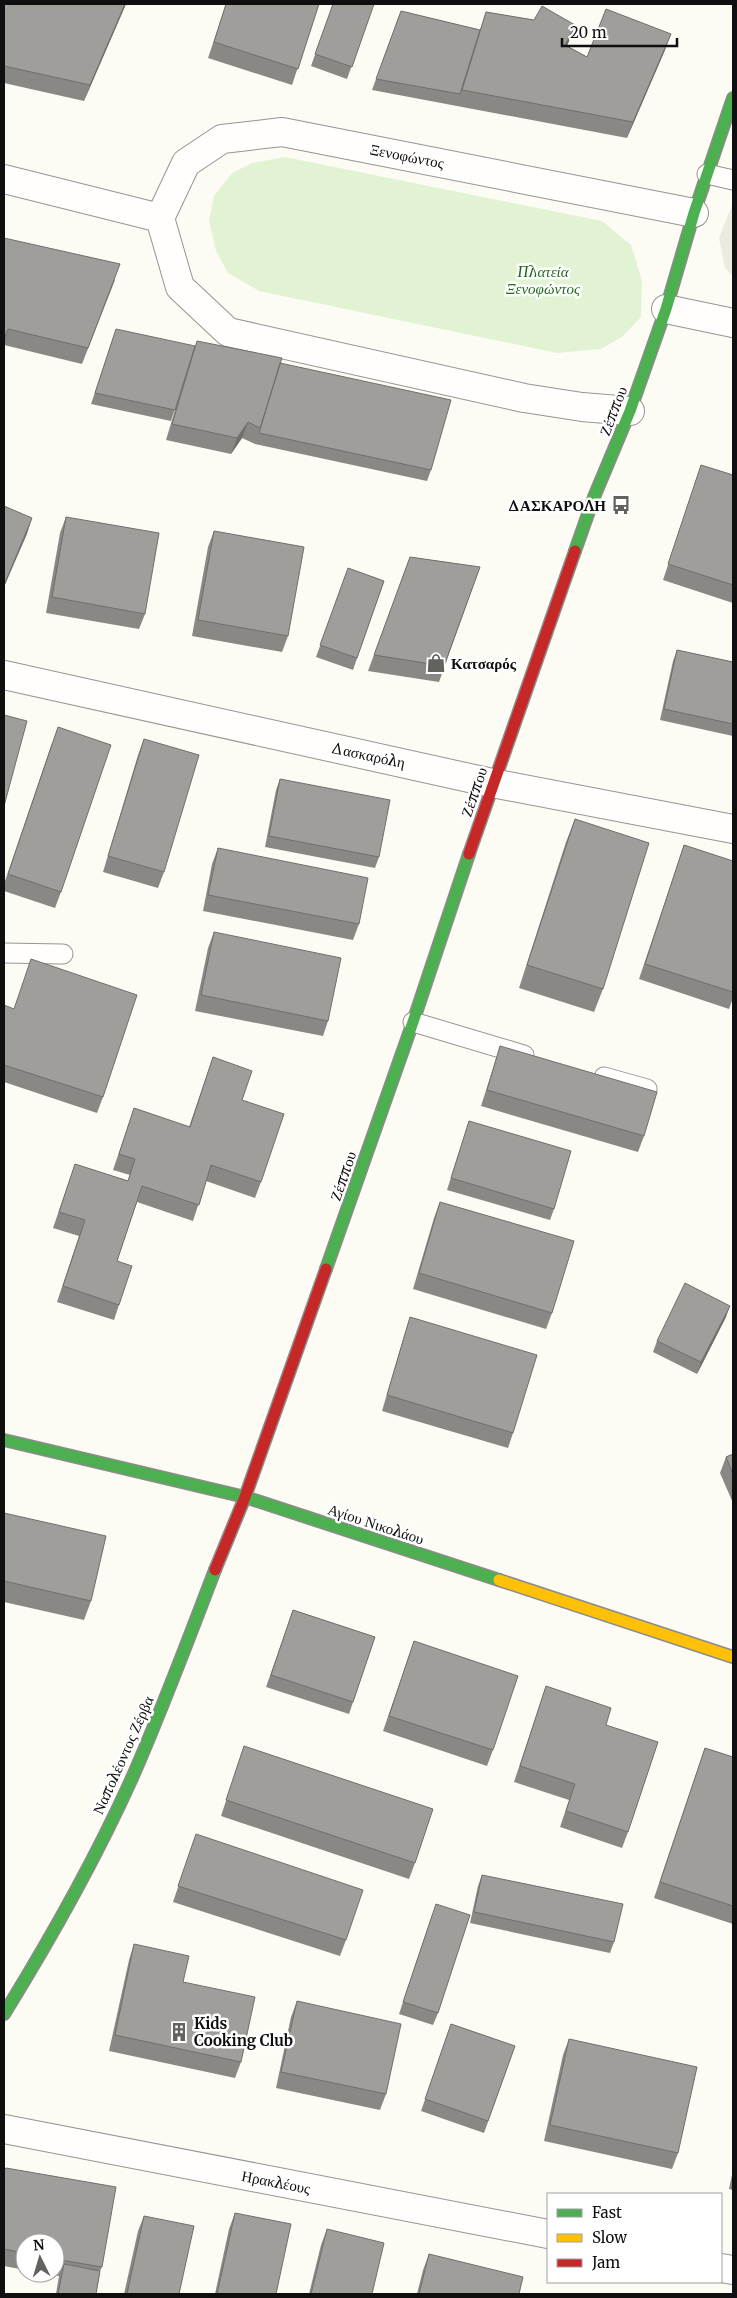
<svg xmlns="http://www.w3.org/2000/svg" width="737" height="2298" viewBox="0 0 737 2298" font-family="Merriweather,serif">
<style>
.green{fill:#e2f3d4}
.plaza{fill:#ecebdf}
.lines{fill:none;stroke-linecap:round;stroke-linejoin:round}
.lane-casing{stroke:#969592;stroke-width:21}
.street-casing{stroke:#969592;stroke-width:30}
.fast-casing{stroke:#8c8c89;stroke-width:14}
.slow-casing{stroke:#8c8c89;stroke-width:14}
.jam-casing{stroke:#8c8c89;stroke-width:14}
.lane{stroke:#fffefd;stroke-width:19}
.street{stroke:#fffefd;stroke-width:28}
.fast{stroke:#4caf50;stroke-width:11}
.slow{stroke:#ffc107;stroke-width:11}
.jam{stroke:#c62828;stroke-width:11}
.wall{fill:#8a8884}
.shaded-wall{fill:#706f6c}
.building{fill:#a09e9a;stroke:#706f6c}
.labels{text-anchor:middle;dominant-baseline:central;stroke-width:5;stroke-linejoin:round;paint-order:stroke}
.street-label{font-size:15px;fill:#0f0f0f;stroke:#fff}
.park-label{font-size:15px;font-style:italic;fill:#216b1c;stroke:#fff}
.poi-label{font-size:15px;font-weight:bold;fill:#0f0f0f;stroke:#fff;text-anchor:start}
</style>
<rect width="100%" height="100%" fill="#fcfbf4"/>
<path class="green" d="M285,157L602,221L631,245L642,281L641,317L622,337L601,349L557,353L259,291L228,273L216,251L209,221L214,196L232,173L252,163Z"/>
<path class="plaza" d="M733,203V276L725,268L719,238Z"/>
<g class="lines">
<g class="lane-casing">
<path id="lane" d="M707,174L733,180
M4,953L63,954
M413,1022L524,1055
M604,1077L647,1089"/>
</g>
<g class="street-casing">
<path id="street" d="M4,179L160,218
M666,309L733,323
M630,411L582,407L524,398L228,332L180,287L160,218L186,163L222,139L282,132L694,213
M4,675L492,783L733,829
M4,2129L548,2234
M721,2268L733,2270"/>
</g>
<g class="fast-casing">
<path id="fast" d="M575,551L594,497L630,411L666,309L694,213L733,98
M326,1269L413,1022L469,854
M4,1440L245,1497L499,1580
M4,2014C51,1938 95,1860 132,1778C162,1710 188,1640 215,1570"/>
</g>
<g class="slow-casing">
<path id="slow" d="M499,1580L733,1657"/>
</g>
<g class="jam-casing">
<path id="jam" d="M469,854L575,551
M215,1570L245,1497L326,1269"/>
</g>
<use href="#lane" class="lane"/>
<use href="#street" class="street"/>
<use href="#fast" class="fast"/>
<use href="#slow" class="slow"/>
<use href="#jam" class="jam"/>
</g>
<path class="wall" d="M4,4H126L84,101L4,83Z
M226,4H319L292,85L208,58Z
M333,4H374L347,79L311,66Z
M401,11L480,30L486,12L534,20L575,25L567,46L587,57L665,50L627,138L372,90Z
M4,238L115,280L82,364L4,345Z
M112,341L195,346L280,363L431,470L427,481L255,444L242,438L231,454L166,440L181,390L171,421L91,404Z
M701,465L733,475V603L663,580Z
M66,517L145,614L139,629L46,613L60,533Z
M214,531L288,636L282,652L192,636L208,547Z
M410,557L480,567L439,682L368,671Z
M348,568L384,581L353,670L316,657Z
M677,650L733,662V736L660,720L673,661Z
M144,739L164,872L158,888L103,872L138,755Z
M52,743L61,892L55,908L4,891V884Z
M280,779L379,857L375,868L265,847L276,790Z
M575,819L603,989L594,1012L519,988L566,842Z
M684,845L733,861V998L729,1009L639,979Z
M218,848L359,924L353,940L203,911L212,864Z
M214,932L328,1021L323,1036L195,1011L208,948Z
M4,1005L103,1097L97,1113L4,1082Z
M500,1046L644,1136L638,1152L481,1106L495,1062Z
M213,1057L242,1100L261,1182L255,1198L206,1181L193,1221L137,1202L117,1261L119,1305L114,1320L57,1302L79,1236L53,1228L75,1164L128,1181L130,1175L113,1170L134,1108L189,1127Z
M469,1121L554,1209L550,1220L447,1190Z
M440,1202L552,1313L546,1329L413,1289L434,1218Z
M410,1317L513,1433L508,1448L382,1411L405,1333Z
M726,1317L697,1374L653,1352L657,1341Z
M733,1447V1503L720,1473L726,1457L733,1454L732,1451Z
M4,1513L91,1601L84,1620L4,1602Z
M293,1610L375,1637L349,1714L266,1687Z
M414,1641L493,1750L487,1766L383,1731Z
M546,1686L606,1725L628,1832L622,1848L560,1827L569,1800L514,1782Z
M244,1746L415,1863L409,1879L221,1816Z
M705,1748L733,1757V1924L654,1898Z
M196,1834L346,1940L340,1956L173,1902Z
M482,1875L614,1942L610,1953L470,1923L478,1886Z
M432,1915L438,2013L433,2025L399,2014Z
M134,1944L183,1982L241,2062L235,2078L109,2051L129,1960Z
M297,2001L386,2094L380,2110L276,2088L291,2017Z
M451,2024L515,2046L484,2133L421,2111Z
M569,2039L678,2153L672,2169L544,2141L563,2055Z
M4,2170L102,2267L100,2271L96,2294H56L59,2276L41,2273H55V2243H25V2270L4,2266Z
M733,2170V2190L729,2189Z
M235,2213L276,2294H215L229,2229Z
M144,2216L179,2294H124L138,2231Z
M327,2229L372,2294H309L321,2245Z
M429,2254L519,2294H417L423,2270Z"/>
<path class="shaded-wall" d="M125,4H126L84,101L90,85Z
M575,25L569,41L560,61L565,45Z
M671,34L665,50L627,138L633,122Z
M248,422L242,438L231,454L237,438Z
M32,518L27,534L4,587V585Z
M730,1306L726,1317L697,1374L701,1362Z"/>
<path class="building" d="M4,4H125L90,85L4,66Z
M226,4H319L298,69L214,42Z
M333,4H374L352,67L315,54Z
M542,6L575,25L565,45L587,57L606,9L671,34L633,122L462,90L486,12L534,20Z
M401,11L480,30L460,94L376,79Z
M4,238L120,264L88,348L8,329L4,340Z
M116,329L195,346L175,410L95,393Z
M197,341L282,358L260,428L248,422L237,438L172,424Z
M280,363L451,400L431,470L259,433Z
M701,465L733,475V585L668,564Z
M4,506L32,518L4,585Z
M66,517L159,533L145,614L52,597Z
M214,531L304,547L288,636L198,620Z
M410,557L480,567L444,666L374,655Z
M348,568L384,581L357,658L320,645Z
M677,650L733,662V724L664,709Z
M4,715L27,721L4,806Z
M58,727L111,745L61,892L8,874Z
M144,739L199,755L164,872L108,856Z
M280,779L390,800L379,857L269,836Z
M575,819L649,843L603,989L527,965Z
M684,845L733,861V992L645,964Z
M218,848L368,878L359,924L208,895Z
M214,932L341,958L328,1021L201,995Z
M31,959L137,995L103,1097L4,1065V1005L14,1009Z
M500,1046L657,1092L644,1136L487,1090Z
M213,1057L252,1071L242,1100L284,1114L261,1182L211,1165L199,1205L142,1186L117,1261L132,1266L119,1305L63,1286L85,1220L59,1212L75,1164L128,1181L135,1159L119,1154L134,1108L190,1127Z
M469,1121L571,1151L554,1209L451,1178Z
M440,1202L574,1241L552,1313L419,1273Z
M685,1283L730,1306L701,1362L657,1341Z
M410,1317L537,1355L513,1433L387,1395Z
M733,1454V1474L726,1457Z
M4,1513L106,1536L91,1601L4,1581Z
M293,1610L375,1637L353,1702L271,1675Z
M414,1641L518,1676L493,1750L389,1716Z
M546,1686L611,1708L606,1725L658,1742L628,1832L566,1811L575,1784L520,1766Z
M244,1746L433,1809L415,1863L226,1800Z
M705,1748L733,1757V1906L660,1882Z
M196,1834L363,1890L346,1940L178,1886Z
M482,1875L623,1904L614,1942L474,1912Z
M436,1904L470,1915L438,2013L403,2002Z
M134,1944L189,1956L183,1982L255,1997L241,2062L115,2035Z
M297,2001L401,2024L386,2094L281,2072Z
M451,2024L515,2046L488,2121L425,2099Z
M569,2039L697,2067L678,2153L550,2125Z
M6,2168L116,2187L102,2267L55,2259V2243H25V2253L4,2249V2170Z
M235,2213L291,2224L276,2294H217Z
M144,2216L194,2226L179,2294H127Z
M327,2229L384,2243L372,2294H311Z
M429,2254L523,2277L519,2294H419Z
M64,2264L100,2271L96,2294H58Z"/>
<defs>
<g id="bus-bare" transform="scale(1.5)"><path d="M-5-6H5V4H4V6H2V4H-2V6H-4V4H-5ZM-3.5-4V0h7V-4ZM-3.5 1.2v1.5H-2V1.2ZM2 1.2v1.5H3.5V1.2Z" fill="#62625f" stroke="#fff" stroke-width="2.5" paint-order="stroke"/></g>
<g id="shop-bare" transform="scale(1.5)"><path d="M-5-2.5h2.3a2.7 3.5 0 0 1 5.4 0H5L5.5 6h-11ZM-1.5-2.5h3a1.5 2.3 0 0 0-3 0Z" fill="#62625f" stroke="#fff" stroke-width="2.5" paint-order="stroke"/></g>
<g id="building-bare" transform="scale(1.5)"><path d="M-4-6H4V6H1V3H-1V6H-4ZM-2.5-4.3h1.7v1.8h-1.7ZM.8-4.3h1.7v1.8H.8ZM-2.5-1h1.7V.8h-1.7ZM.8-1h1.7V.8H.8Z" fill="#62625f" stroke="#fff" stroke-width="2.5" paint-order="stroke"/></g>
</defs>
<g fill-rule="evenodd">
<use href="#bus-bare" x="621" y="505"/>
<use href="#shop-bare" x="436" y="663"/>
<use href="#building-bare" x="179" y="2032"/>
</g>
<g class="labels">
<g class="street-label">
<text transform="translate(407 156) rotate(11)">Ξενοφώντος</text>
<text transform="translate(613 411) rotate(-69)">Ζέππου</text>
<text transform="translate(368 755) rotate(12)">Δασκαρόλη</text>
<text transform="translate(474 792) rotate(-71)">Ζέππου</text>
<text transform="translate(343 1176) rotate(-71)">Ζέππου</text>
<text transform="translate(376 1524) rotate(18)">Αγίου Νικολάου</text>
<text transform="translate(123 1755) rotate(-66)">Ναπολέοντος Ζέρβα</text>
<text transform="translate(276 2182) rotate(11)">Ηρακλέους</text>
</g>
<g class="park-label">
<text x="543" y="271">Πλατεία<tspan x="543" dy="17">Ξενοφώντος</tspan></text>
</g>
<g class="poi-label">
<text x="606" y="505" text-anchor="end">ΔΑΣΚΑΡΟΛΗ</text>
<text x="451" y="663">Κατσαρός</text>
<text x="194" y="2023">Kids<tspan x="194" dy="17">Cooking Club</tspan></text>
</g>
</g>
<rect width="737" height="2298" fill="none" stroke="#0f0f0f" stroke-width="10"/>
<rect x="547" y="2193" width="175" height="90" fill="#ffffff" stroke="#9f9f9f"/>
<rect x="557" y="2209" width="25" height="8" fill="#4caf50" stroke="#9f9f9f"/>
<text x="592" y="2218" font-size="15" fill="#0f0f0f">Fast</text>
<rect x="557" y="2234" width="25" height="8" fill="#ffc107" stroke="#9f9f9f"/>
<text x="592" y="2243" font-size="15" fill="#0f0f0f">Slow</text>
<rect x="557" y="2259" width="25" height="8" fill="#c62828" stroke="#9f9f9f"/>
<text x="592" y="2268" font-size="15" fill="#0f0f0f">Jam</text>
<g transform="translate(40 2258) rotate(355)"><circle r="24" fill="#ffffff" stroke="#9f9f9f"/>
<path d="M0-4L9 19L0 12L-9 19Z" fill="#62625f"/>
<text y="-8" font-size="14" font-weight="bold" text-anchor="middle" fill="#0f0f0f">N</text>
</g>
<path d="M562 38v8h115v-8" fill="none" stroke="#0f0f0f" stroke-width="2.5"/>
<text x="570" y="38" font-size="15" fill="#0f0f0f" stroke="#ffffff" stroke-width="4" paint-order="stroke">20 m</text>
</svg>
